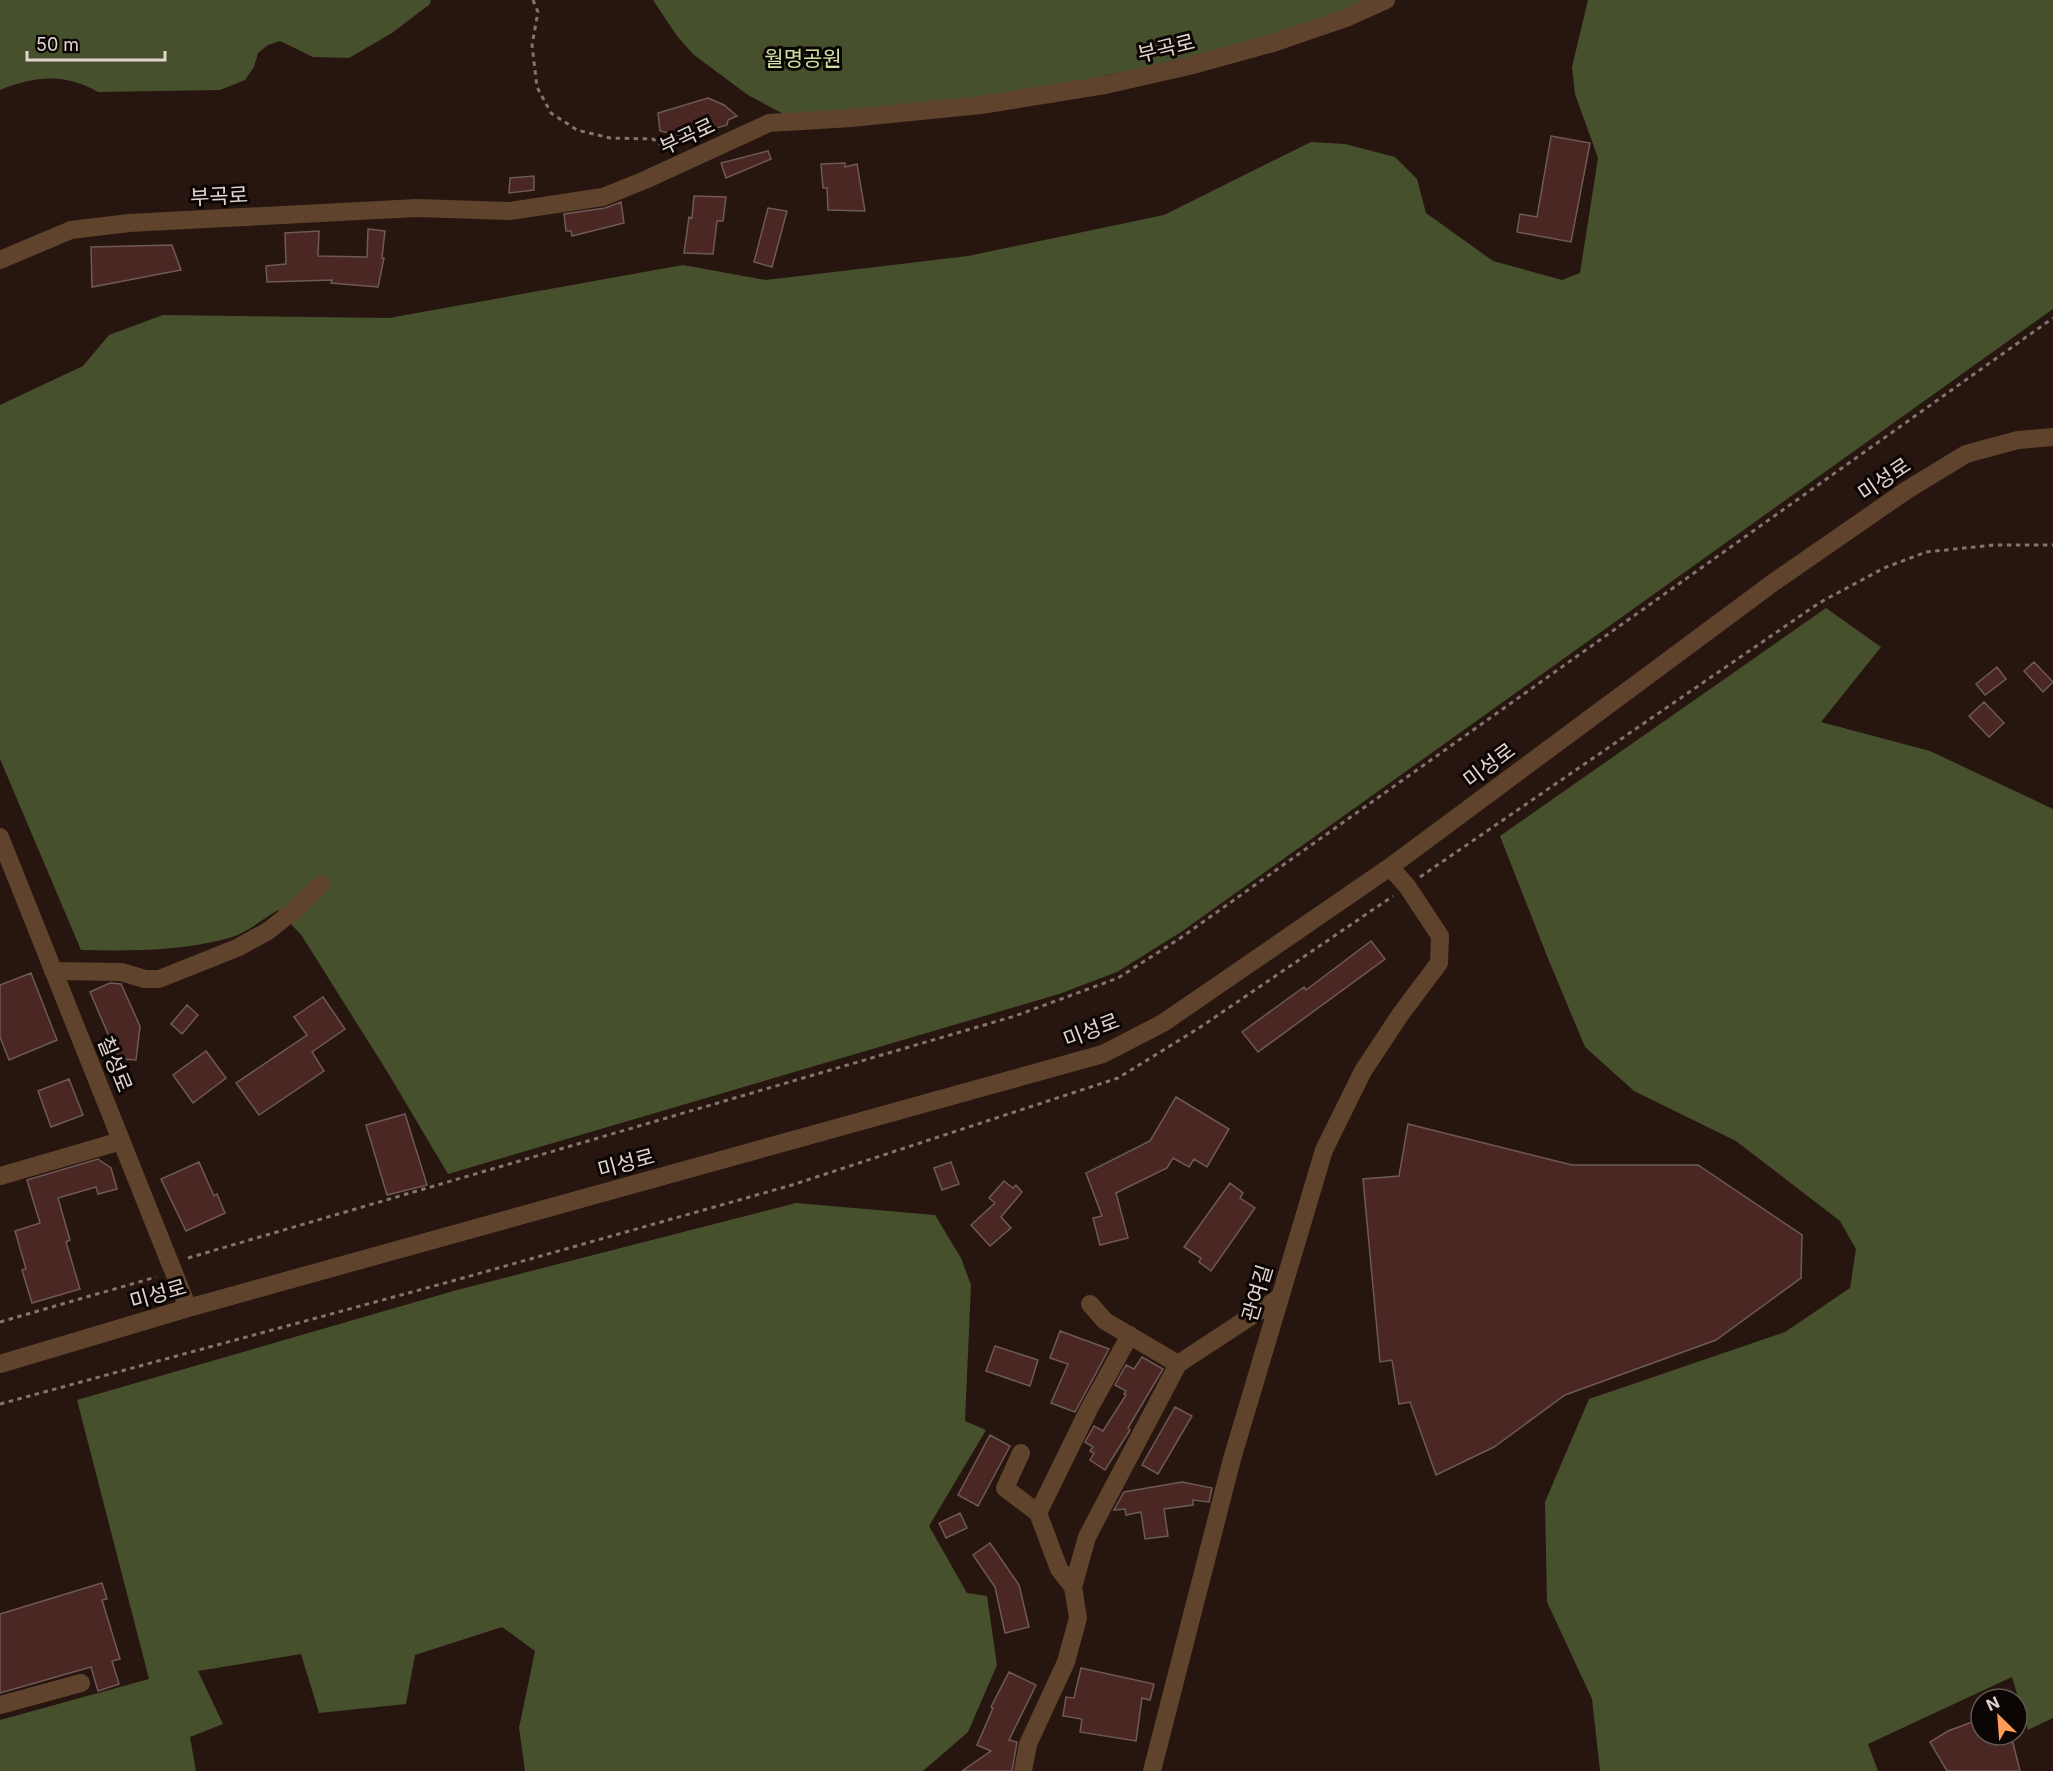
<svg xmlns="http://www.w3.org/2000/svg" width="2053" height="1771" viewBox="0 0 2053 1771" font-family="Inter,'Noto Sans KR',sans-serif">
<style>
.forest{fill:#47502d}
.building{fill:#4a2723;stroke:#6f5956;stroke-width:1.5}
.lines{fill:none;stroke-linecap:round;stroke-linejoin:round}
.path{stroke:#83746e;stroke-width:3;stroke-dasharray:4.5 4.5;stroke-linecap:butt}
.minor{stroke:#5f432d;stroke-width:18}
.labels{text-anchor:middle;dominant-baseline:central;stroke-width:6;stroke-linejoin:round;paint-order:stroke}
.street-label{font-size:21px;fill:#e1d4cf;stroke:#0b0503}
.park-label{font-size:21px;fill:#cfe1a2;stroke:#0b0503}
</style>
<rect width="100%" height="100%" fill="#27160f"/>
<path class="forest" d="M0,0H431L430,4L392,33L349,58L313,57L280,41L268,45L258,53L254,67L245,80L220,90L98,92C64,73 36,76 0,90Z
M653,0H1376L1344,14L1197,56L1071,83L931,105L791,118L748,95L694,55L677,36Z
M1588,0H2053V309L1181,932L1117,972L1059,994L448,1174L388,1073L302,936L278,910C263,919 246,933 229,938C182,951 130,951 81,950L0,759V405L83,366L109,335L163,315L389,318L683,265L766,280L968,256L1164,215L1311,142L1345,144L1395,157L1417,179L1426,213L1493,261L1562,280L1580,273L1598,158L1575,94L1572,67Z
M1826,608L1881,647L1821,722L1930,751L2053,809V1718L2028,1730L2012,1677L1868,1744L1878,1771H1600L1592,1699L1547,1602L1545,1502L1589,1399L1785,1332L1850,1288L1856,1249L1840,1221L1736,1141L1634,1091L1585,1047L1547,956L1500,836Z
M796,1203L935,1215L961,1258L971,1285L965,1421L986,1430L929,1526L967,1593L987,1596L997,1665L968,1732L923,1771H525L519,1728L535,1651L502,1627L415,1655L406,1704L319,1713L301,1654L198,1671L223,1724L190,1737L196,1771H0V1720L149,1679L77,1400L457,1290Z"/>
<path class="building" d="M708,98L724,105L737,116L728,120L727,125L686,137L660,131L658,113Z
M1551,136L1590,143L1571,242L1517,232L1520,214L1537,217Z
M768,151L771,159L726,178L721,163Z
M845,163V167L857,164L865,211L828,210L827,188H823L821,164Z
M534,176V190L509,193L510,178Z
M694,196L726,197L723,221H717L713,254L684,253L689,217L692,218Z
M621,202L624,223L572,236L571,231H566L564,214L605,208Z
M768,208L787,211L772,267L754,262Z
M368,229L385,231L382,258H384L378,287L331,283L332,280L267,282L266,266L286,264L285,233L319,231L318,256L367,257Z
M172,245L181,270L92,287L91,247Z
M2034,662L2053,682L2043,692L2024,671Z
M1997,667L2006,679L1985,695L1976,684Z
M1984,702L2004,723L1989,737L1969,716Z
M1371,941L1385,959L1258,1052L1242,1032L1304,987L1306,990Z
M31,973L57,1040L9,1060L0,1037V985Z
M110,983L121,984L140,1026L136,1060L109,1058L111,1041L90,992Z
M323,997L345,1029L312,1052L324,1071L259,1115L236,1083L307,1035L294,1017Z
M187,1005L198,1015L182,1034L171,1024Z
M206,1051L226,1078L193,1103L173,1075Z
M69,1079L83,1115L51,1127L38,1091Z
M1176,1097L1229,1129L1207,1167L1194,1159L1189,1167L1173,1158L1167,1168L1116,1193L1128,1238L1100,1245L1093,1218L1102,1216L1086,1173L1150,1141Z
M405,1114L427,1185L387,1195L366,1125Z
M1408,1124L1572,1165H1698L1802,1235L1801,1278L1716,1340L1565,1395L1494,1447L1436,1475L1410,1402L1399,1404L1392,1360L1380,1362L1363,1179L1399,1176Z
M98,1159L111,1168L117,1189L98,1194L96,1187L58,1198L70,1240L66,1242L80,1289L32,1303L22,1270L26,1269L15,1231L40,1223L27,1180Z
M199,1162L214,1196L217,1194L225,1213L186,1231L161,1179Z
M951,1162L959,1184L942,1190L934,1168Z
M1004,1181L1013,1188L1016,1185L1022,1192L1001,1217L1011,1228L990,1246L971,1225L995,1203L989,1198Z
M1230,1183L1243,1193L1240,1198L1255,1208L1211,1271L1199,1262L1201,1258L1184,1247Z
M1060,1331L1109,1349L1075,1412L1051,1403L1068,1364L1050,1358Z
M995,1346L1038,1360L1030,1386L986,1371Z
M1142,1357L1163,1369L1128,1428L1130,1430L1105,1470L1090,1460L1094,1453L1090,1451L1093,1447L1085,1442L1094,1426L1103,1431L1126,1395L1124,1394L1126,1391L1115,1385L1126,1365L1134,1369Z
M1175,1407L1192,1416L1158,1474L1142,1465Z
M990,1435L1010,1446L978,1506L958,1495Z
M1182,1482L1212,1488L1209,1502L1193,1500V1505L1164,1509L1168,1536L1145,1539L1141,1512L1126,1515L1125,1509L1114,1510L1124,1492Z
M960,1513L967,1528L946,1538L939,1523Z
M990,1543L1019,1585L1029,1627L1005,1633L995,1587L973,1555Z
M102,1583L107,1599L102,1600L120,1659L112,1661L119,1684L98,1691L91,1667L0,1693V1614Z
M1081,1668L1154,1684L1150,1700L1142,1698L1136,1741L1080,1732L1082,1719L1063,1716L1066,1697L1074,1698Z
M1009,1672L1036,1685L1009,1740L1017,1742L1012,1771H962L991,1751L977,1745L993,1708L991,1707Z
M1975,1721L1981,1735H2011L2020,1771H1947L1930,1742L1948,1731Z"/>
<g class="lines">
<path class="path" d="M533,0L538,12L532,45L537,87L551,113L577,130L610,138L653,139L668,150
M1420,877L1819,603L1884,568L1926,552L1994,545H2053
M188,1258L1015,1016L1118,978L1179,939L2053,318
M0,1322L156,1277
M0,1404L456,1280L792,1185L1118,1078L1199,1028L1393,896"/>
<path class="minor" d="M0,260L71,230L129,223L417,208L510,211L603,197L645,180L769,123L851,118L981,105L1105,85L1189,66L1273,43L1346,18L1386,0
M0,837L188,1308
M53,971L121,972L145,979H159L237,948L268,931L297,908L321,884
M0,1176L121,1141
M1090,1304L1105,1321L1178,1364
M0,1364L188,1308L1103,1054L1163,1023L1390,867L1774,582L1907,490L1966,454L2018,440L2053,437
M1021,1453L1005,1488L1038,1513
M1073,1587L1059,1569L1038,1513L1089,1409L1130,1335
M0,1705L81,1683
M1023,1771L1028,1744L1066,1662L1078,1618L1073,1587L1087,1537L1178,1364L1279,1298
M1152,1771L1232,1459L1324,1150L1363,1071L1400,1015L1439,963L1440,936L1407,886L1390,867"/>
</g>
<g class="labels">
<g class="street-label">
<text transform="translate(1166 48) rotate(-14)">부곡로</text>
<text transform="translate(687 136) rotate(-25)">부곡로</text>
<text transform="translate(219 196) rotate(-3)">부곡로</text>
<text transform="translate(1884 479) rotate(-34)">미성로</text>
<text transform="translate(1489 765) rotate(-37)">미성로</text>
<text transform="translate(1091 1030) rotate(-21)">미성로</text>
<text transform="translate(115 1064) rotate(68)">칠성로</text>
<text transform="translate(626 1163) rotate(-15)">미성로</text>
<text transform="translate(1257 1293) rotate(-73)">관여길</text>
<text transform="translate(158 1294) rotate(-16)">미성로</text>
</g>
<g class="park-label">
<text x="803" y="58">월명공원</text>
</g>
</g>
<g transform="translate(1999 1717) rotate(335)"><circle r="28" fill="#0b0503" stroke="#615855" stroke-width="1.5"/>
<path d="M0-4.5L10 22L0 15L-10 22Z" fill="#fe9c58"/>
<text y="-9" font-size="16" font-weight="bold" text-anchor="middle" fill="#e1d4cf">N</text>
</g>
<path d="M27 51v9h138v-9" fill="none" stroke="#e1d4cf" stroke-width="3"/>
<text x="36" y="51" font-size="18" fill="#e1d4cf" stroke="#0b0503" stroke-width="4.5" paint-order="stroke">50 m</text>
</svg>
